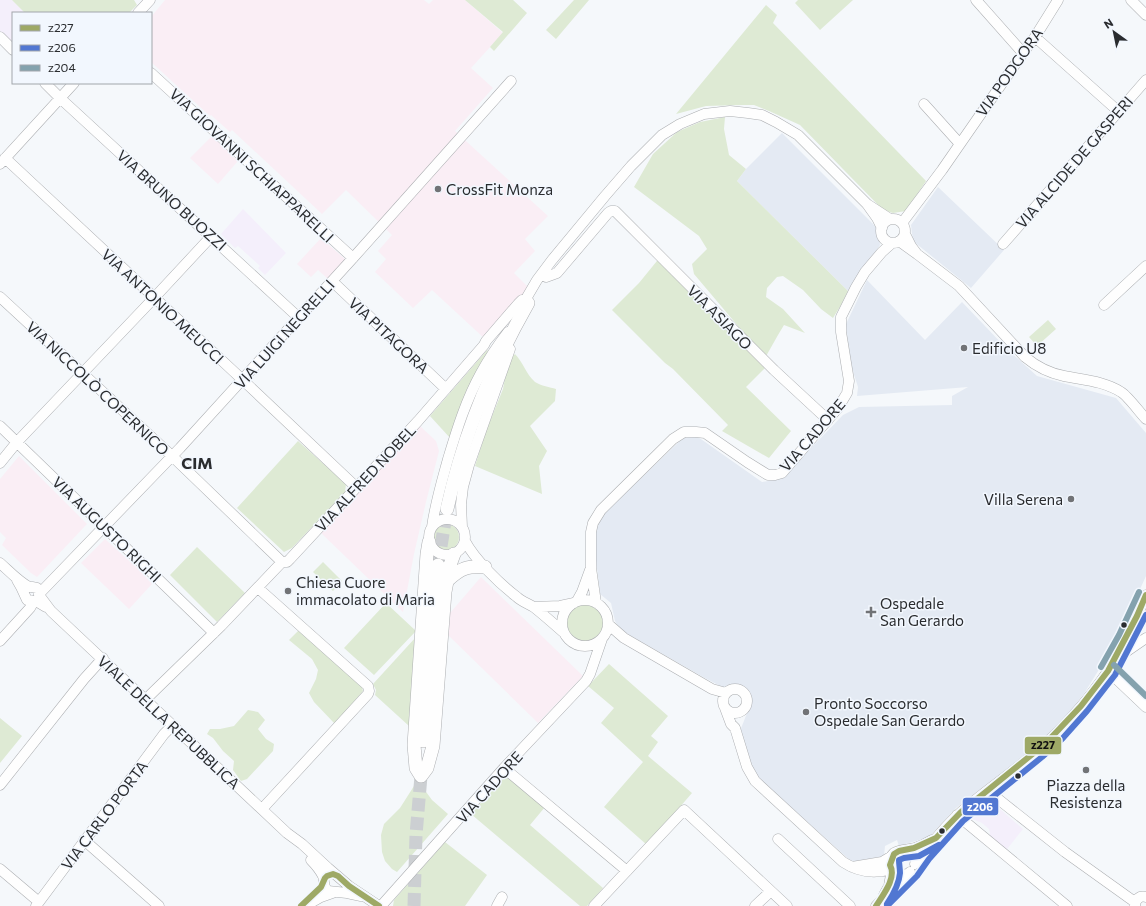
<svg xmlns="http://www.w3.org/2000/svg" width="1146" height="906" viewBox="0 0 1146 906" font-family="Commissioner,sans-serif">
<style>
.commercial{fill:#f4effb}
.industrial{fill:#faeef5}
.built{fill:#e4eaf3}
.green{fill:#deead4}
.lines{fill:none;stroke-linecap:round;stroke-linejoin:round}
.major-tunnel{stroke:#cccfd2;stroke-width:13;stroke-dasharray:13 6;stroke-linecap:butt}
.minor-casing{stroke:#acaeb1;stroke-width:11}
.major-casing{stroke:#acaeb1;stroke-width:14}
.minor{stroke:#fefefe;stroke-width:10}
.major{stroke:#fefefe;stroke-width:13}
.bus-1-casing{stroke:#f2f7fe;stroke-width:9}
.bus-2-casing{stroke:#f2f7fe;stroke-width:9}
.bus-3-casing{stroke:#f2f7fe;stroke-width:9}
.bus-1{stroke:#9ea966;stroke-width:6}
.bus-2{stroke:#5177d2;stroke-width:6}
.bus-3{stroke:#84a2ae;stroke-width:6}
.poi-dot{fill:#717376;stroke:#f2f7fe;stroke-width:1.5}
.bus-dot{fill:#2a2c2f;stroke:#f2f7fe;stroke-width:1.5}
.labels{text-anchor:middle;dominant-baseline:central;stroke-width:3;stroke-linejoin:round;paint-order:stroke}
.street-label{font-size:15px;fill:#2a2c2f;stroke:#f2f7fe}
.poi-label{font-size:15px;fill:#2a2c2f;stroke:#f2f7fe;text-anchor:start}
.neighbourhood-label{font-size:16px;font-weight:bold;fill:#2a2c2f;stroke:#f2f7fe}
.line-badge{stroke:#f2f7fe;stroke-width:1.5}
.badge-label{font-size:11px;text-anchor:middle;font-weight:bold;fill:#fff}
.pale-badge-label{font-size:11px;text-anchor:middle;font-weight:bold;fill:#111}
</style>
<rect width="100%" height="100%" fill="#f5f8fb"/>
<path class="commercial" d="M0,0H12L25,13H13V44L0,31Z
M243,209L286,253L265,275L258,268L260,266L238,246L235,248L221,234Z
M990,803H993L1023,829L1004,853L988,838L990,834L989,829L982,823L970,818Z"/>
<path class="industrial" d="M165,0H424L429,4L433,0H465L503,33L471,68L493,88L455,131L548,216L525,239L535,251L514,273L529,288L485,339L432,290L413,308L375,272L386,259L378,251L392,235L346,190L322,214L232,130L230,132L211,115L210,116L151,62V17Z
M212,136L238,161L218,184L190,158Z
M321,238L345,259L328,279L318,270L311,277L297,264Z
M420,426L436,441L439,451L426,502L414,554L403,612L320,532Z
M19,456L87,524L37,577L31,573L2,545L6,538L0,532V479Z
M105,539L137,568L152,584L129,609L81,563Z
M481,577L583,676L538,723L447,634L450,613Z"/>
<path class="built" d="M782,133L877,228L880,245L848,291L737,181L746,169Z
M938,187L1004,250L971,288L913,241L911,225Z
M867,280L925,340L962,302L1007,349L1037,376L1116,398L1146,433V576L1115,644L1085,692L1061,723L1041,743L956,808L929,837L899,846L897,840L885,846L884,856L852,862L761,780L754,771L740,731L749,708L750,698L740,686L724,688L703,677L626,633L618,626L615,621L611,603L600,594L593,534L604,514L683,438L698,437L762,482L781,479L843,415L859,407L952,405V396L968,387L857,396L858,387L850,362L846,324Z"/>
<path class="green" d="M12,0H134L137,5L129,13H25Z
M465,0H513L527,13L494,51L490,47L503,32Z
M574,0H589L556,39L546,30Z
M798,0H853L820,30L795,3Z
M766,5L777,15L773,23L926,181L906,211L893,213L883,210L800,125L769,111L754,105H741L706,106L676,114Z
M725,117L724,129L729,155L746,169L737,181L848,291L841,305L833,318L821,309L803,290L783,276L777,277L767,288L766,297L783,309L805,333L784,325L778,335L765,358L694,274L692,264L707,249L699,236L634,187L653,154L677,132L700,122Z
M661,256L765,368L746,387L791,431L769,458L722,431L728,425L673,369L665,363L612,310L639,283Z
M1048,320L1056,329L1037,346L1029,337Z
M488,349L485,360L451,439L430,416Z
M515,354C523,362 526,374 535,382C541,386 550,387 556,389L555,401L530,426L547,451L539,466L542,494L475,466L486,431L503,389L508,361Z
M298,441L346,484L345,492L292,548L284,552L237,508Z
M433 537a13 13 0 1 1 26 0a13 13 0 1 1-26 0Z
M197,547L245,593L217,622L170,575Z
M323,562L342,581L333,591L313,572Z
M386,603L416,631L374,675L344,648Z
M565 624a20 20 0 1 1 40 0a20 20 0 1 1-40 0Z
M299,630L362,687L363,691L335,724L314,702L309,693L316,679L318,670L312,659L289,640Z
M416,637L409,726L375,695L376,690L373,684Z
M609,664L668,716L651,736L658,742L648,756L692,793L647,845L604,807L643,762L601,723L614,708L588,686Z
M248,710L258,712L265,720L258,729L266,739L274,744L273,751L247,779L241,781L233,770L234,761L223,751L213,738L207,734L210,729H220L234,726Z
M0,718L22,736L0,763Z
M506,775L545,807L530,825L603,888L587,906H580L471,814Z
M421,785L432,800L448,814L397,872L392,869L385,861L382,852L381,835L384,824L400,808L414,786Z
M445,842L487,875L465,906H393L394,900Z"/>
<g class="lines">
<path class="major-tunnel" d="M438,565L447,509
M414,906L416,835L421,776"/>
<g class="minor-casing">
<path id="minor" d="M976,0L1023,53
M1131,0L1146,15
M138,13L150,0
M0,37L13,50
M1035,37L1118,111
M151,73L353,258
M45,83L60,98L298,317
M924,104L960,144
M5,158L246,383L356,487
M0,164L74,83
M881 231a12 12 0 1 1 24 0a12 12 0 1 1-24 0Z
M902,223L942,170L1023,53L1035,37L1058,0
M882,228L877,218L867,204L890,219
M899,241L917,254L911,246L905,234
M1003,244L1146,80
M917,254L959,286L1025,357C1037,367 1049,373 1064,376C1083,380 1104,381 1121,392C1128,396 1140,413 1146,419
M546,277L557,273L608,213L611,211H615L774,370L828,420
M332,281L446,389
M0,297L172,456L282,562
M1104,305L1146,266
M520,309L537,280L552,260L605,196L631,166L662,135L680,124L704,114L730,111L748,113L762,115L776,122L798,135L867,204
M0,426L214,633
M0,463L17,442L154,298L207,241L212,238
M429 537a18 18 0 1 1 36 0a18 18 0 1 1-36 0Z
M432,527C435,504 442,481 448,459C457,429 466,400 481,373C489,358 498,345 508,332
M462,527L461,504L463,487L469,465L510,349
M465,541C475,560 500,584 517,597C522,602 530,604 535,608C545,616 554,624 563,632
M0,563C9,571 18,581 29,587H32L37,588L39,590V595L51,611L287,833L302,844L328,868L349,886L379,906
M17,580L21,587L27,600L32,601H36L46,607
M258,588L368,686L369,691L368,694L262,809
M40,593L180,448L353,258L511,81
M562 623a23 23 0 1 1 46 0a23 23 0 1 1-46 0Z
M577,601L582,592L590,570
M596,603L591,568V532L593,523L601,510L673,439L684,432H696L705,433L747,462L768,475H775L782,473L838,408L847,393L849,381L841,332V317L856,287L865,272L882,252L892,243
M534,607L560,606L574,603
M608,624L624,638L712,689L726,693
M0,641L30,608L34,601
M1117,658L1146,638
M1108,671L1146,707
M723 701a12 12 0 1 1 24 0a12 12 0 1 1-24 0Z
M146,699L221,626L282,562H287L290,559L418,421L484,345L486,341L518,304L522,300
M725,708L731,724L735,728L747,767L755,781L843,862C858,872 875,874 892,869
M504,768L627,871
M0,785L84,679L103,658
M988,791L1065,852L1132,900L1135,902
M957,815L1067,906
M778,839L850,906
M84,840L159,906
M311,860C316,865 320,870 323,876C325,882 322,886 328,891L347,893L361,896
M915,864C929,846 944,827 961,812C986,790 1013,773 1037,751C1064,728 1088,700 1108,671C1124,648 1135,621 1146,595
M852,867L882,862L892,856
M0,869L39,902
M908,874C894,877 884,863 894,853C900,849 909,850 915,848C921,846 927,843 932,840
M884,895L889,886L892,869
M36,906L164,734L173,725
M305,906L321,897L335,892
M381,906L504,768L586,681L590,674L602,639
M497,906L502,897
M594,906L684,810L787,906
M755,906L771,891
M876,906L910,872
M1135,906C1135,900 1139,895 1146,897"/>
</g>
<g class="major-casing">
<path id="major" d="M447,509C463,436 491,368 528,303
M448,580C461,568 467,566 485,567
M423,741L438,565
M421,776L416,768L414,745L427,554L429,542
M421,776L427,768L433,746L445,592L450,565L454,554"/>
</g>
<use href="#minor" class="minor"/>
<use href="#major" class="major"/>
<g class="bus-1-casing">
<path id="bus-1" d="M301,906L321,887L325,878L327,876L333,874L338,876L349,886L379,906
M876,906C883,895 897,878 890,865L894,854L899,851L914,848L936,838L961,812L1046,743L1081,706L1108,671L1137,616L1146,595"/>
</g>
<g class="bus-2-casing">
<path id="bus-2" d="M887,904C893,895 899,885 900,873C900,869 899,864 899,860L904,858L919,856L939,845
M887,906L917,876L929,859L963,821L1042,757L1062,739L1087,711L1115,675L1146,615"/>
</g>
<g class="bus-3-casing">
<path id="bus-3" d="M1114,665L1146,696
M1101,667L1119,635L1139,592"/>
</g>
<use href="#bus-1" class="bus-1"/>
<use href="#bus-2" class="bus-2"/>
<use href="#bus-3" class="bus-3"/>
</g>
<g class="poi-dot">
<circle cx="438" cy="189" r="4"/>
<circle cx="964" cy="348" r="4"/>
<circle cx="1071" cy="499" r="4"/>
<circle cx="288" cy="591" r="4"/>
<path d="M869 606h4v4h4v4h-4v4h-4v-4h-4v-4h4z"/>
<circle cx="806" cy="712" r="4"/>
<circle cx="1086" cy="770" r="4"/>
</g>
<g class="bus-dot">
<circle cx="1124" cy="625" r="3.5"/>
<circle cx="1018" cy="776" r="3.5"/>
<circle cx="942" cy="831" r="3.5"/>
</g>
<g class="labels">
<g class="street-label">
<text transform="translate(1009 72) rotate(-55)">VIA PODGORA</text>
<text transform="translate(1074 162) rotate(-49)">VIA ALCIDE DE GASPERI</text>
<text transform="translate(252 165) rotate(43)">VIA GIOVANNI SCHIAPPARELLI</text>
<text transform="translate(172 200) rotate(42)">VIA BRUNO BUOZZI</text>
<text transform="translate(163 306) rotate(43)">VIA ANTONIO MEUCCI</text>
<text transform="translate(720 317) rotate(45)">VIA ASIAGO</text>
<text transform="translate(284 334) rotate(-48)">VIA LUIGI NEGRELLI</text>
<text transform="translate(389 335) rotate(43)">VIA PITAGORA</text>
<text transform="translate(98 388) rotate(43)">VIA NICCOLÒ COPERNICO</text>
<text transform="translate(812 435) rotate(-49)">VIA CADORE</text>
<text transform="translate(365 478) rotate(-47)">VIA ALFRED NOBEL</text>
<text transform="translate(107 529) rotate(44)">VIA AUGUSTO RIGHI</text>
<text transform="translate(169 722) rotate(43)">VIALE DELLA REPUBBLICA</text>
<text transform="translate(489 787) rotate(-48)">VIA CADORE</text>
<text transform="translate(104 815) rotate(-53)">VIA CARLO PORTA</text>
</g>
<g class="poi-label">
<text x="446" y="189">CrossFit Monza</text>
<text x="972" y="348">Edificio U8</text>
<text x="1063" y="499" text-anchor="end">Villa Serena</text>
<text x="296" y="582">Chiesa Cuore<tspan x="296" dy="17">immacolato di Maria</tspan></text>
<text x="880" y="603">Ospedale<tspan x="880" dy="17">San Gerardo</tspan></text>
<text x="814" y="703">Pronto Soccorso<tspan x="814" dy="17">Ospedale San Gerardo</tspan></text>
<text x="1086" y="785" text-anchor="middle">Piazza della<tspan x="1086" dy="17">Resistenza</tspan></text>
</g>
<g class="neighbourhood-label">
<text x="197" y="462">CIM</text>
</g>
</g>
<g class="line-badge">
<rect x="1024" y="736" width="38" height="19" rx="4" fill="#9ea966"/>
<rect x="962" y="797" width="37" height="19" rx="4" fill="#5177d2"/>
</g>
<g class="badge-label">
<text x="980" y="811">z206</text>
</g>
<g class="pale-badge-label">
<text x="1043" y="749">z227</text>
</g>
<rect x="12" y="12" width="140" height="72" fill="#f2f7fe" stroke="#a2a6ab"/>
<rect x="20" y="25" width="20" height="6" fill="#9ea966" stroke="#a2a6ab"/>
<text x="48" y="32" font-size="12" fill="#2a2c2f">z227</text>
<rect x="20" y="45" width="20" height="6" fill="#5177d2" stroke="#a2a6ab"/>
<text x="48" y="52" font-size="12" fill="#2a2c2f">z206</text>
<rect x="20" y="65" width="20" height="6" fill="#84a2ae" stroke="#a2a6ab"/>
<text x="48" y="72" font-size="12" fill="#2a2c2f">z204</text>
<g transform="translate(1114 32) rotate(327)" stroke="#f2f7fe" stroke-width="3" paint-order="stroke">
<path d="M0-3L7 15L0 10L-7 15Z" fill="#2a2c2f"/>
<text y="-6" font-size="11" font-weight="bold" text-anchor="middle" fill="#2a2c2f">N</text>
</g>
</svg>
